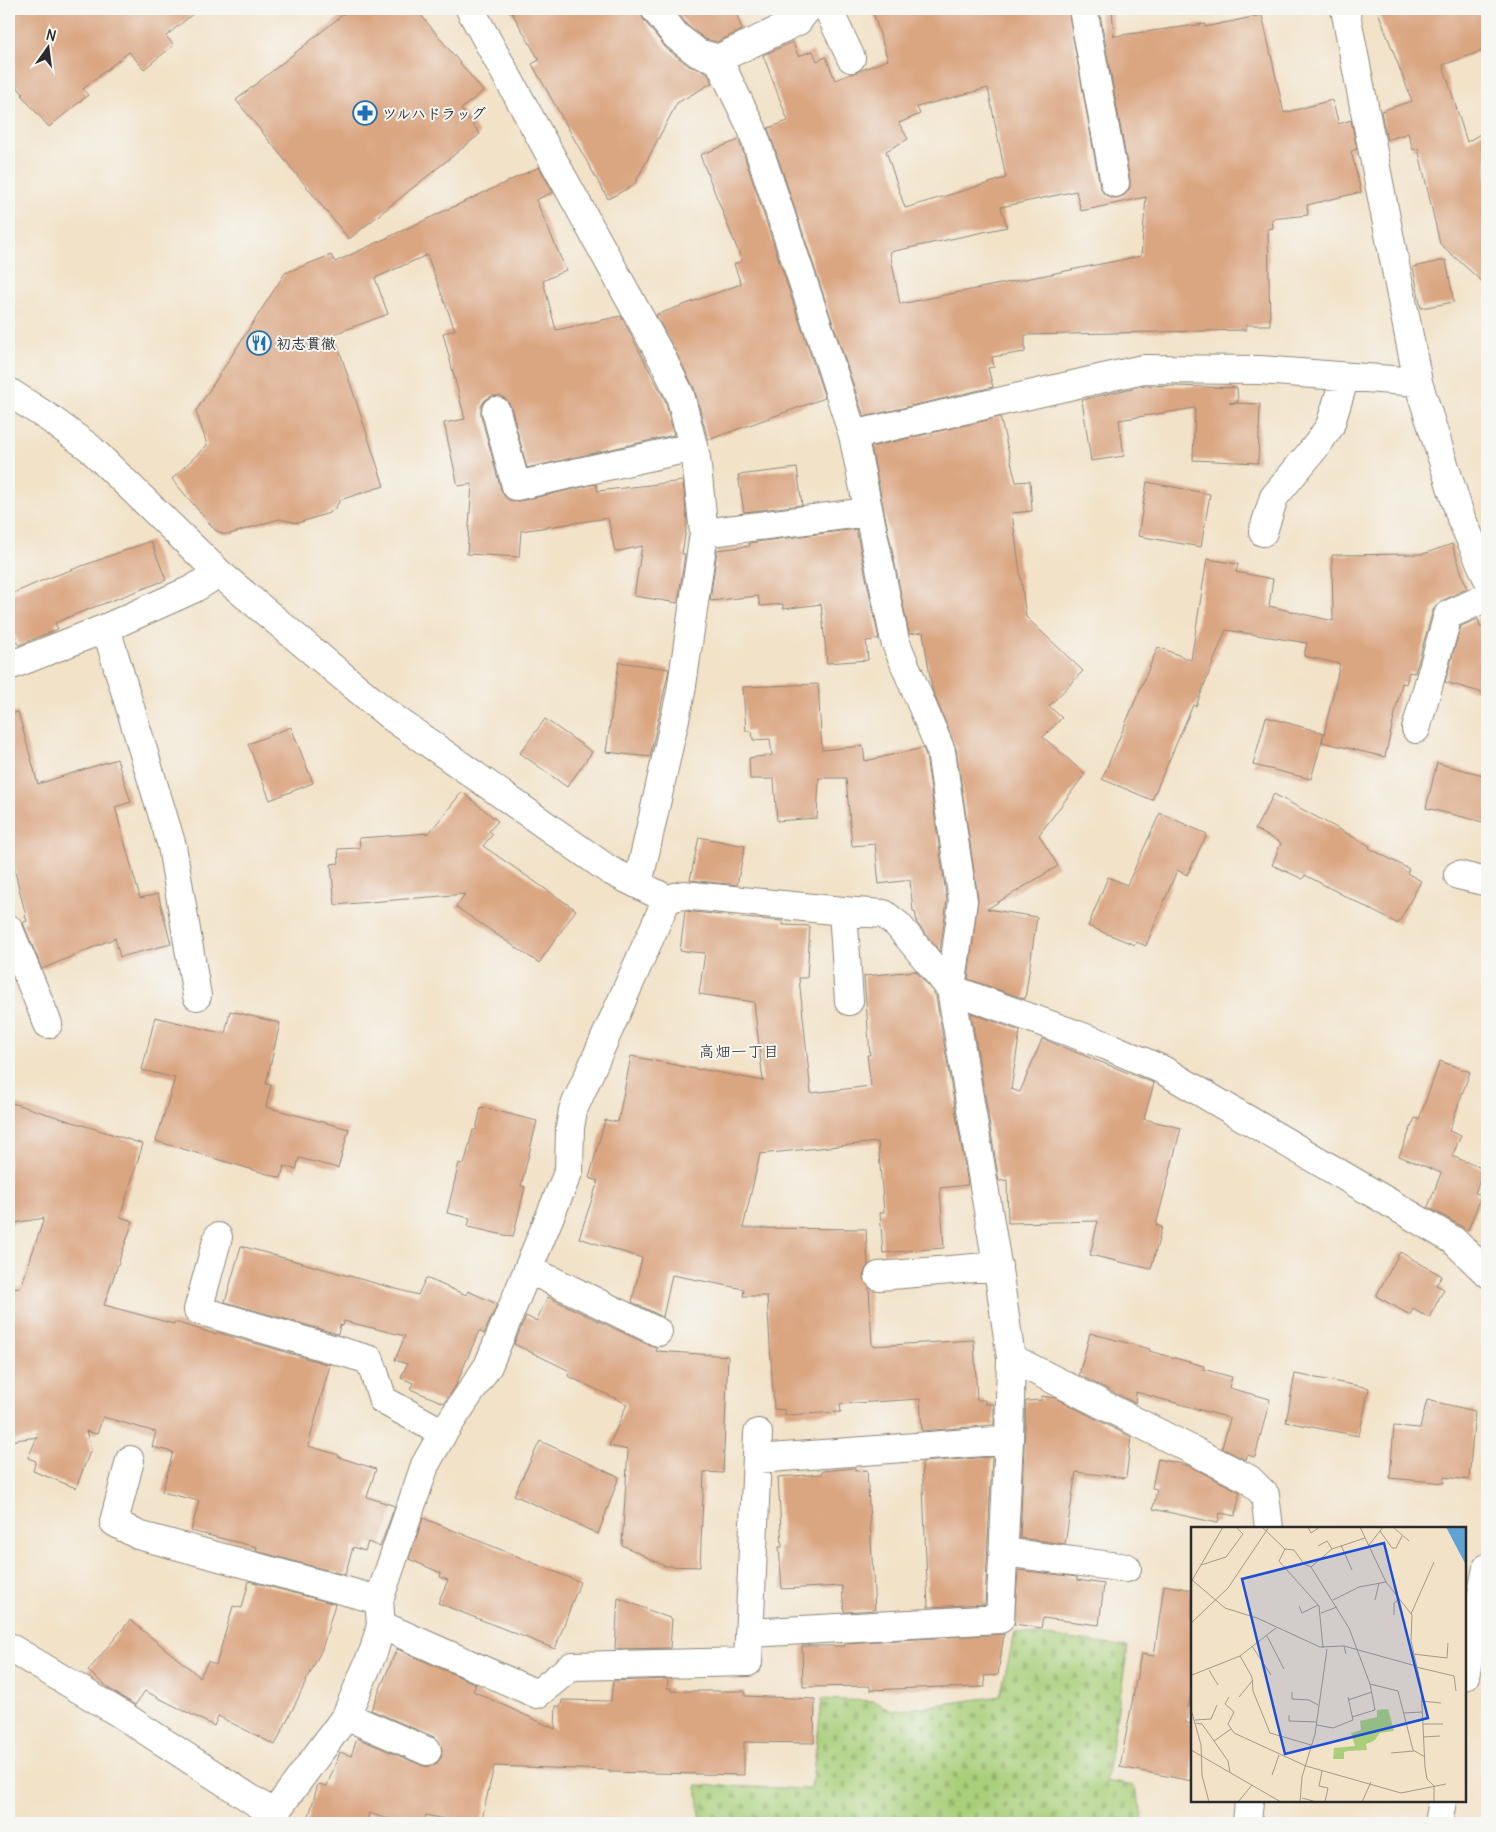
<svg xmlns="http://www.w3.org/2000/svg" width="1496" height="1832" viewBox="0 0 1496 1832" font-family="Delius,'Klee One',sans-serif">
<style>
.cemetery{fill:url(#cemetery-stones);stroke:#6a7d52}
.building{fill:#daa581;fill-rule:evenodd}
.lines{fill:none;stroke-linecap:round;stroke-linejoin:round}
.minor-casing{stroke:#8e867a;stroke-width:30}
.minor{stroke:#fff;stroke-width:28}
.labels{text-anchor:middle;dominant-baseline:central;stroke-width:4;stroke-linejoin:round;paint-order:stroke}
.poi-label{font-size:15px;font-weight:bold;fill:#2b2b2b;stroke:#f6f6f2;text-anchor:start}
.neighbourhood-label{font-size:16px;fill:#2b2b2b;stroke:#f6f6f2}
.inset-road{fill:none;stroke:#a29989;stroke-width:1}
.view{fill:#1d4ed8;fill-opacity:0.15;stroke:#1d4ed8;stroke-width:2.5}
.inset-edge{fill:none;stroke:#2b2b2b;stroke-width:2.5}
</style>
<defs>
<pattern id="cemetery-stones" width="16" height="16" patternUnits="userSpaceOnUse" patternTransform="scale(1.25)"><rect width="16" height="16" fill="#a9cf7a"/><path d="M2 7V4a2 2 0 0 1 4 0v3zM10 15v-3a2 2 0 0 1 4 0v3z" fill="#92b26a"/></pattern>
</defs>
<rect width="100%" height="100%" fill="#f6f6f2"/>
<filter id="ink" filterUnits="userSpaceOnUse"><feTurbulence type="fractalNoise" baseFrequency=".02" numOctaves="2"/><feDisplacementMap in="SourceGraphic" scale="10" xChannelSelector="R" yChannelSelector="G"/><feConvolveMatrix kernelMatrix="1 2 1 2 8 2 1 2 1" color-interpolation-filters="sRGB"/></filter>
<filter id="wash" filterUnits="userSpaceOnUse"><feTurbulence type="fractalNoise" baseFrequency=".0096" numOctaves="4" result="noise"/><feDisplacementMap in="SourceGraphic" scale="20" xChannelSelector="R" yChannelSelector="G"/><feGaussianBlur stdDeviation="1.12" result="paint"/><feColorMatrix in="noise" values="0 0 0 0 0 0 0 0 0 0 0 0 0 0 0 0 0 1.4 0 .05"/><feComposite in="paint" operator="in"/></filter>
<g filter="url(#wash)">
<rect width="100%" height="100%" fill="#f2e2c8"/>
<path class="cemetery" d="M1015,1632L1128,1647L1106,1781L1134,1786L1143,1815L1141,1823H701L697,1785L811,1789L822,1699L873,1701L893,1711L1000,1696Z"/>
<g id="blocks">
<path class="building" d="M9,9H199L166,36L174,45L144,69L129,52L83,89L88,95L49,127L22,96L23,94L9,77Z
M350,9H416L483,91L461,109L480,134L349,239L236,100Z
M510,9H640L643,19L666,48L689,66L707,72L712,83L677,103L634,185L608,199L532,64L539,60Z
M675,9H735L742,30L717,42L705,39L687,25Z
M872,9H1068L1100,186L1103,193L1110,198H1117L1125,195L1130,188V180L1099,9H1112L1114,36L1205,24V27L1262,15L1284,113L1332,100L1339,124L1351,120L1357,149L1351,151L1361,192L1307,205L1308,215L1272,219L1273,228L1268,229L1270,325H1246V330L1025,335V352L992,357L994,367L988,368L993,387L864,417L768,128L788,121L763,55L793,42L798,56L813,51L817,61L826,57L835,80L888,60ZM988,88L1006,178L905,208L886,151L908,139L899,123L920,114L917,107ZM1076,191L1081,211L1146,197L1141,256L900,304L890,252L1007,227L1001,207Z
M1377,9H1487V49L1443,65L1467,142L1487,130V286L1440,244L1418,148L1413,150L1408,133L1387,140L1381,111L1412,101Z
M739,140L825,398L708,440L694,388L656,315L741,284L734,264L742,261L700,155Z
M539,167L553,192L536,200L566,270L543,281L556,330L621,316L665,400L674,435L527,468L511,407L507,400L501,396H492L485,400L481,406V415L501,490L505,497L511,501H519L596,484L598,491L683,481L687,522L682,554H685L678,603L634,596L642,546L615,552L608,518L521,531L519,557L467,554L472,484L458,486L444,423L465,419L443,333L455,330L427,255L375,278L388,314L334,334L384,486L340,500L336,507L329,513L298,523L279,519L230,534H223L215,530L172,479L207,445L196,411L285,273L331,255L335,262Z
M1446,260L1454,302L1421,308L1413,267Z
M1145,385L1237,388L1238,402L1229,403L1260,404L1258,463L1193,460L1195,408L1119,420L1124,456L1091,461L1082,400Z
M1000,417L1016,482L1030,481L1032,511L1012,513L1026,617L1083,671L1049,706L1062,718L1043,737L1085,774L1039,835L1058,866L987,909L1037,917L1025,999L968,979L978,899L956,749L932,689L923,632L909,634L871,447Z
M797,468L802,505L744,512L738,475Z
M1147,482L1210,494L1201,547L1138,536Z
M856,529L879,639L866,641L868,660L827,663L821,604L783,609V604L760,606L758,596L710,601L717,550L750,546L749,543Z
M151,541L166,580L71,616L55,623L58,629L19,645L9,622V595L46,579Z
M1452,544L1467,589L1441,601L1433,610L1415,673L1409,672L1406,684L1402,683L1385,757L1322,742L1340,664L1304,656L1307,643L1226,630L1196,706L1193,705L1152,800L1102,779L1158,647L1191,660L1207,559L1238,564L1236,572L1273,579L1269,606L1333,621L1332,555L1423,554Z
M1478,619L1480,627L1487,628V694L1445,682L1461,626Z
M619,662L669,669L650,757L606,752Z
M818,684L822,750L863,746L865,761L923,748L926,755L947,901L940,952L917,923L915,911H913L910,880L879,884L875,844L852,846L846,778H819L817,818L777,821L774,779H750L749,758L772,755L770,739L753,740L752,731H746L743,687Z
M18,712L38,784L117,759L131,802L115,807L140,898L158,894L171,944L120,957L115,938L42,969L23,923L27,921L25,916H26L9,848V714Z
M1266,717L1324,733L1311,779L1253,765Z
M545,719L592,752L567,787L520,753Z
M291,727L313,783L270,800L248,744Z
M1437,763L1487,776V823L1426,808Z
M462,792L498,821L489,831L493,834L483,846L576,910L539,963L456,907L465,894L335,905L331,864L339,863L338,849L360,848L359,838L429,833Z
M1274,794L1370,846L1369,848L1409,869L1407,873L1421,881L1398,924L1305,875L1303,879L1272,865L1281,843L1255,829Z
M1160,813L1207,834L1187,875L1177,870L1146,946L1137,942L1135,945L1088,926L1108,877L1127,885Z
M699,837L745,846L737,885L690,880Z
M685,911L731,916V917L783,921V925L810,926L807,978H799L811,1093L871,1086L867,1055H870L864,976L916,971L936,996L968,1185L940,1188L944,1248L883,1253L880,1213L884,1212L878,1142L760,1154L743,1228L866,1229L868,1266L865,1270L863,1277L869,1287L872,1346L974,1340L977,1400H985V1404H994V1425L922,1431L920,1399L840,1404L841,1412L785,1415V1410L774,1409L767,1296H743L744,1289L672,1275L663,1317L632,1302L642,1258L579,1238L598,1181L589,1178L605,1120L618,1122L631,1056L700,1070V1069L763,1081L754,1002L699,994L705,953L680,951Z
M230,1011L280,1023L266,1084L271,1085L266,1107L349,1129L338,1168L299,1158L296,1170L284,1166L281,1178L156,1141L175,1078L142,1070L155,1017L225,1034Z
M971,1013L1020,1031L1011,1089L1020,1092L1042,1039L1154,1083L1144,1119L1181,1128L1156,1225L1162,1227L1151,1269L1090,1255L1098,1221L1008,1223L1007,1180L999,1181Z
M1440,1061L1470,1072L1449,1131L1461,1136L1452,1156L1484,1169L1475,1193L1482,1195L1468,1230L1428,1207L1441,1173L1399,1156L1415,1118L1419,1119Z
M9,1102L143,1144L120,1217L133,1221L104,1305L174,1324V1322L216,1334V1332L330,1365L308,1446L339,1455L338,1457L376,1469L367,1497L395,1506L380,1547L368,1542L365,1551L353,1547L345,1575L256,1551L257,1547L191,1531L199,1501L162,1492L173,1452L152,1447L156,1432L103,1417L97,1434L86,1431L91,1449L76,1488L33,1471L36,1461L28,1458L37,1437L9,1441V1288L21,1287L44,1218L9,1224Z
M481,1107L537,1121L521,1186L525,1187L513,1237L468,1227L470,1218L447,1213L459,1163L464,1165L473,1130H476Z
M241,1246L418,1295L426,1278L466,1295L468,1291L497,1304L484,1334L479,1331L455,1387L444,1403L410,1389L413,1383L401,1378L407,1364L395,1360L405,1336L344,1321L343,1326L340,1325L338,1334L225,1302Z
M1400,1252L1442,1276L1436,1285L1444,1289L1429,1318L1413,1309L1410,1315L1376,1296Z
M548,1297L651,1346L657,1347L656,1351L728,1356L723,1473L704,1472L700,1567L665,1566L622,1545L628,1450L609,1446L627,1404L568,1376L570,1371L514,1344L526,1316L536,1321Z
M1090,1333L1150,1349L1149,1351L1204,1366L1203,1369L1232,1377L1229,1388L1270,1399L1255,1457L1247,1455L1246,1460L1222,1448L1230,1418L1136,1392L1135,1403L1079,1375Z
M1295,1374L1369,1388L1359,1436L1286,1422Z
M1042,1396L1055,1398L1131,1437L1126,1478L1076,1472L1065,1544L1020,1538L1026,1401L1042,1400Z
M1427,1400L1475,1411L1469,1480L1444,1477V1483L1390,1478L1394,1426L1420,1428Z
M540,1441L619,1477L598,1534L514,1495Z
M992,1457L985,1604L928,1607L922,1462Z
M1158,1459L1187,1465L1240,1492L1235,1516L1220,1513L1218,1523L1153,1509L1157,1489L1152,1488Z
M855,1468V1471L867,1470L875,1610L844,1612L842,1586L782,1589L779,1547H782L778,1477L822,1474V1471Z
M423,1518L580,1582L555,1649L438,1603L448,1580L440,1577L441,1573L409,1559Z
M1018,1570L1077,1577V1580L1104,1584L1099,1625L1043,1618L1041,1628L1014,1624Z
M249,1581L335,1604L322,1649L275,1745L218,1716L214,1726L145,1691L135,1705L112,1691L88,1671L130,1620L200,1677L208,1661L216,1665L233,1606L242,1608Z
M1164,1585L1192,1590V1687L1186,1723L1192,1724V1781L1120,1767L1141,1654L1154,1656Z
M618,1598L672,1619L670,1648L615,1649Z
M1004,1634L998,1675L984,1676L985,1687L942,1688V1687L870,1690V1686L803,1687L802,1646H845V1643Z
M397,1649L476,1684L473,1691L555,1729L556,1706H561L562,1700L611,1701L613,1681L668,1679L667,1688H671V1691H745V1696L815,1699L814,1743L744,1742V1775L609,1772V1770L494,1766L481,1823H460L426,1815L423,1823H400L369,1813L366,1823H307L318,1784L327,1786L340,1752L351,1756L357,1738L421,1765L428,1767L436,1764L441,1758L442,1749L439,1741L434,1737L371,1710Z"/>
</g>
</g>
<g filter="url(#ink)">
<use href="#blocks" fill-opacity="0" stroke="#8e867a" stroke-width="1"/>
<g class="lines">
<g class="minor-casing">
<path id="minor" d="M470,9L662,358L680,395L696,458L704,533L681,692L638,884
M655,9L676,36L698,53L718,59L798,21L807,9
M828,9L851,58
M1083,9L1115,183
M1345,9L1418,382L1461,518L1487,577
M718,59L752,129L831,366L853,435L895,641L941,751L963,901L951,989L999,1276L1011,1358L1009,1440L1000,1619L749,1633
M9,392L52,420L90,448L219,573L389,715L609,870L667,899L683,895L843,911L849,1001
M496,411L516,486L693,447
M853,435L1143,369L1260,370L1418,382
M1263,532L1274,497L1317,445L1330,426L1345,377
M704,533L867,512
M106,628L172,846L197,996
M9,666L106,628L193,589L219,573
M1416,729L1448,615L1487,597
M1458,875L1487,882
M843,911L884,914L898,925L951,989L1105,1045L1163,1070L1453,1240L1487,1273
M9,929L48,1024
M218,1237L198,1310L370,1360L383,1400L443,1433
M528,1269L658,1332
M879,1276L998,1266
M1011,1358L1249,1479L1265,1495L1269,1528
M757,1459L1009,1440
M130,1460L114,1522L138,1535L379,1600
M1004,1552L1127,1568
M381,1625L537,1694L572,1666L748,1662L758,1433
M9,1647L119,1713L274,1814
M1465,1676L1487,1568
M346,1716L427,1751
M267,1823L346,1716L374,1650L381,1625L379,1600L425,1465L443,1433L488,1366L569,1170L570,1128L573,1110L667,899
M1247,1823L1249,1801
M1438,1823L1442,1801"/>
</g>
<use href="#minor" class="minor"/>
</g>
</g>
<defs>
<g id="pharmacy-ring" transform="scale(1.25)"><circle r="9.5" fill="#f6f6f2" stroke="#1f6fb2" stroke-width="1.5"/><path d="M-2-6h4v4h4v4h-4v4h-4v-4h-4v-4h4Z" fill="#1f6fb2"/></g>
<g id="restaurant-ring" transform="scale(1.25)"><circle r="9.5" fill="#f6f6f2" stroke="#1f6fb2" stroke-width="1.5"/><path d="M-5-6h1v4h1v-4h1v4h1v-4h1v5L-1.5 .5V6h-2V.5L-5-1ZM5-6V6H3V1.5H1.5Q1.5-4 5-6Z" fill="#1f6fb2"/></g>
</defs>
<g fill-rule="evenodd">
<use href="#pharmacy-ring" x="365" y="113"/>
<use href="#restaurant-ring" x="259" y="343"/>
</g>
<g class="labels">
<g class="poi-label">
<text x="382" y="113">ツルハドラッグ</text>
<text x="276" y="343">初志貫徹</text>
</g>
<g class="neighbourhood-label">
<text x="739" y="1051">高畑一丁目</text>
</g>
</g>
<g transform="translate(1191 1527)">
<rect width="275" height="275" fill="#f2e2c8"/>
<path d="M197,182L203,204L189,206L183,214L175,217L176,223L157,224L153,225V232H142L143,221L164,219L160,206L170,203L169,194L186,190V183Z" fill="#a9cf7a"/>
<path d="M255,0H275V38L267,23Z" fill="#61a2d4"/>
<path class="inset-road" d="M71,0L94,22L103,23L113,37L120,40L158,101L179,157L184,183L161,190M117,0L120,6L129,0M169,0L195,55L221,88L220,114L230,158L234,240L236,252L243,259V275M202,0L218,14M189,4L201,21H205L211,9M150,18L161,43M178,18L192,0M127,19L136,14L141,22M94,22L88,34L128,79L132,121M10,38L35,30L52,7L45,0M120,40L141,22L174,11M0,52L34,81L66,91L129,120L153,119L155,127M0,55L32,0M142,73L168,60L195,55M184,73L188,56M108,79L111,86L127,78M130,86L146,80M220,87L243,35M203,88V76L207,73M0,96L37,61L78,0M76,109L93,142M61,119L80,148M153,119L225,139M222,127L256,131L257,116M49,129L61,150L62,164L79,206L120,218M225,140L263,149L265,164M18,143L27,158M1,148L49,129L85,101M179,157L207,164L222,223L234,230M101,165V172L118,173L127,178M38,170L34,177L43,185L37,197L43,206L115,239L210,266L255,257M48,170L62,153M157,173L181,165M230,174L250,176M0,182L10,218L11,248L18,275M212,186L231,185M98,188V194L125,195M4,193L20,192L26,178M5,196L11,197L23,214L37,234L39,245M232,197H252M126,198L142,201L162,193L157,170M232,210L249,209M23,214L40,202M0,223L90,275M200,226L223,224M131,244L128,259L137,261L134,275M81,248L88,228M111,271L126,275M47,275L61,258M109,275L111,250L124,207L136,122M171,275L180,255"/>
<path class="view" d="M193,16L237,191L94,227L51,52Z"/>
<rect width="275" height="275" class="inset-edge"/>
</g>
<rect width="1496" height="1832" fill="none" stroke="#f6f6f2" stroke-width="30"/>
<g transform="translate(48 48) rotate(14)" stroke="#f6f6f2" stroke-width="4" paint-order="stroke">
<path d="M0-4L9 19L0 12L-9 19Z" fill="#2b2b2b"/>
<text y="-8" font-size="14" font-weight="bold" text-anchor="middle" fill="#2b2b2b">N</text>
</g>
</svg>
